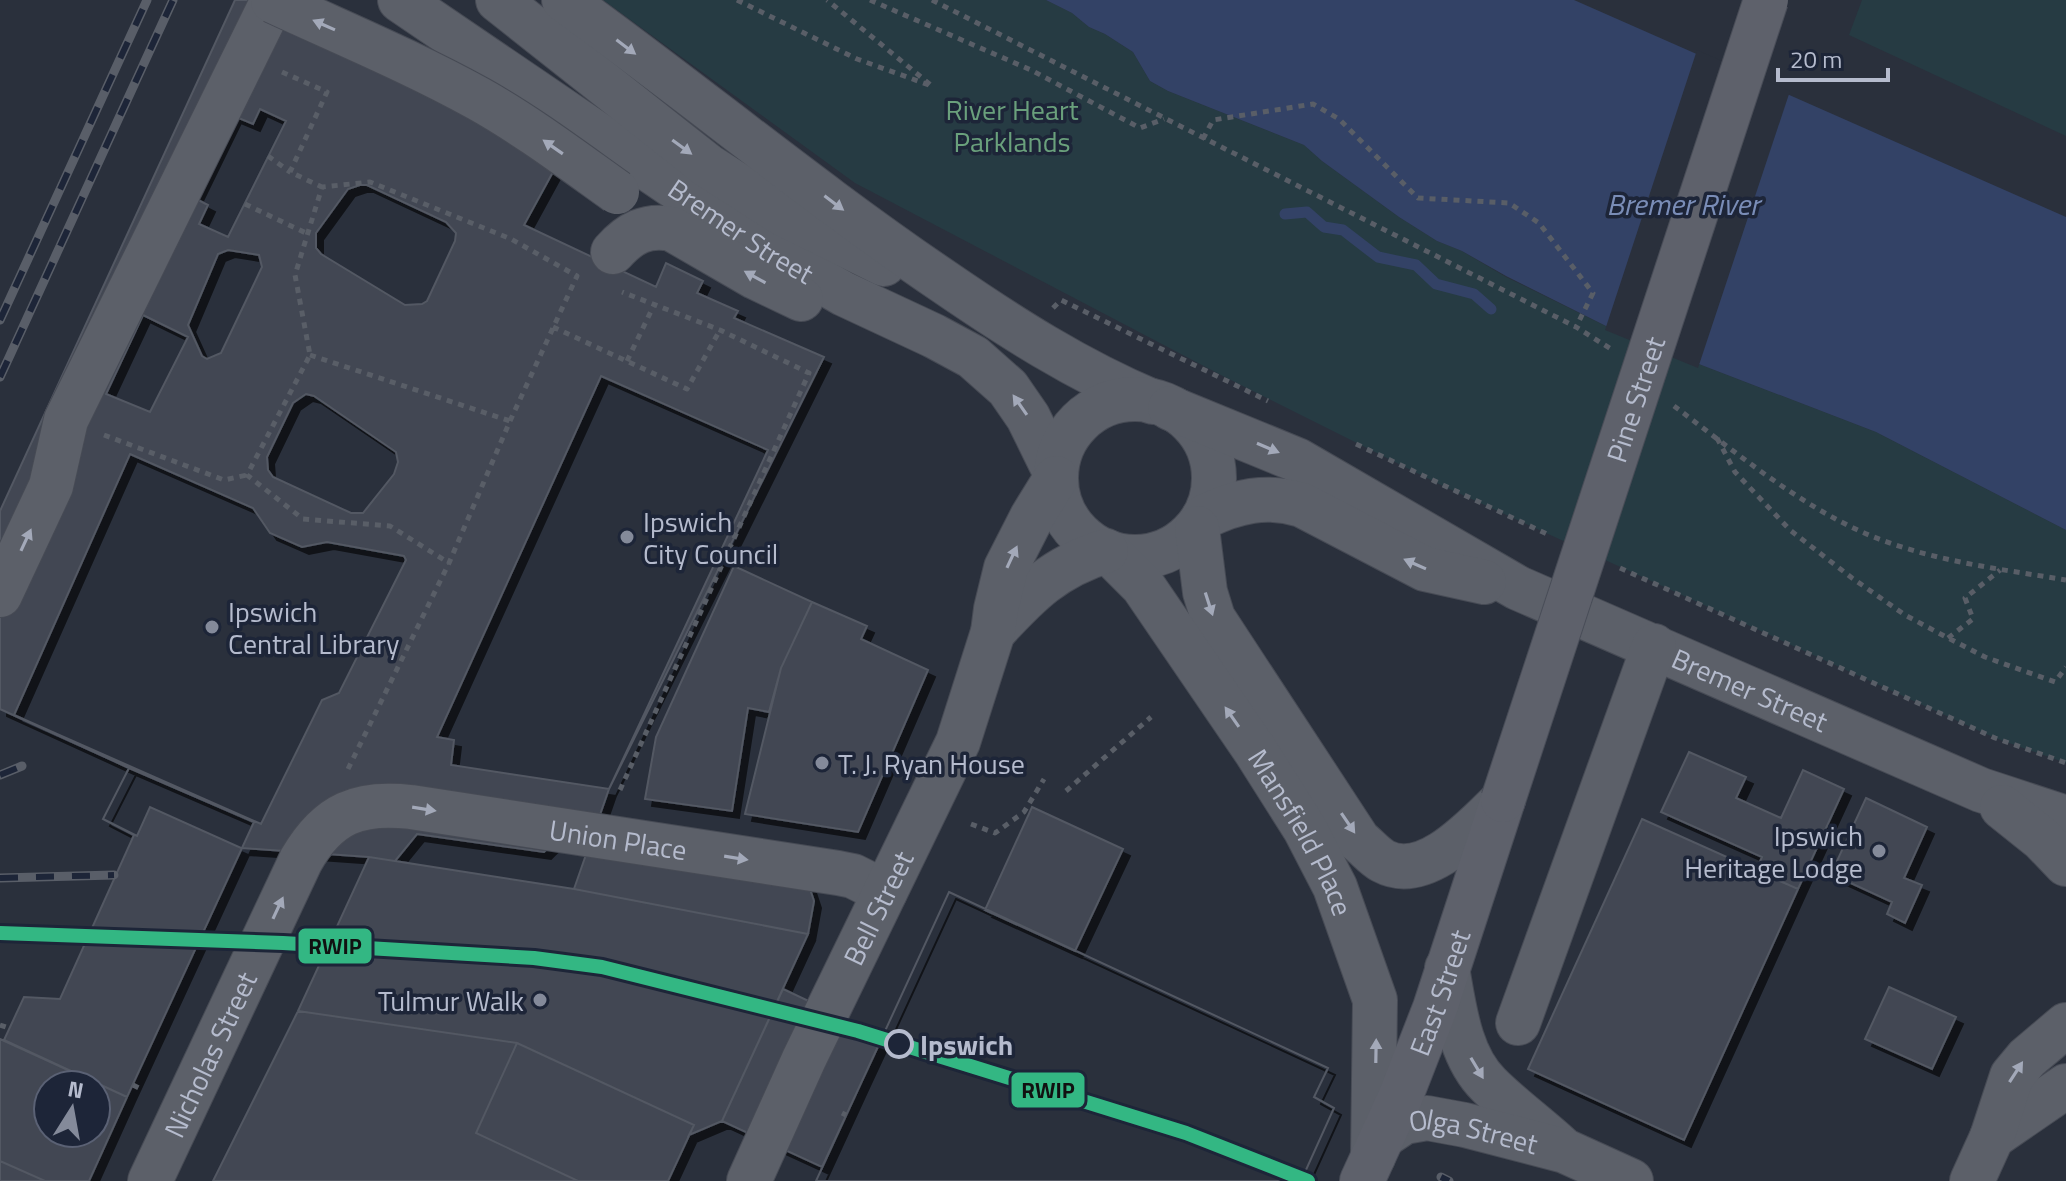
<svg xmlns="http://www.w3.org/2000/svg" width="2066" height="1181" viewBox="0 0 2066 1181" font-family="'Titillium Web',sans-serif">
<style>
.green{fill:#263b43}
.water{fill:#334266}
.pier{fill:#2a303c}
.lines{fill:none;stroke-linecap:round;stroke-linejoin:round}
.stream{stroke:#334266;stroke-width:11}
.building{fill:#424752;stroke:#535863;stroke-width:2;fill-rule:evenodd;filter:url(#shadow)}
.minor-casing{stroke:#474b55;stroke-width:46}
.major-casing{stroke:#494d58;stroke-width:46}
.path{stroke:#595e67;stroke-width:5;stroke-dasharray:6 6;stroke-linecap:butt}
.minor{stroke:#5c6069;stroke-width:44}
.major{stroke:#5e616b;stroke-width:44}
.rail-casing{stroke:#595e68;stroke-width:9}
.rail{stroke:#1d2538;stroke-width:6;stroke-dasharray:18;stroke-linecap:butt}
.minor-bridge-casing{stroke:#474b55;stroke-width:46;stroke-linecap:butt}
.major-bridge-casing{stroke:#494d58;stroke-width:46;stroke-linecap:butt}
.minor-bridge{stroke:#5c6069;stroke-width:44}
.major-bridge{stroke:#5e616b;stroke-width:44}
.rail-1-casing{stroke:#1d2538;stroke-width:20}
.rail-1{stroke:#33b783;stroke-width:14}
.oneway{fill:#a3a9b9}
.poi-dot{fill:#848a9a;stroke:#1d2538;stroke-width:3}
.stop-dot{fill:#1d2538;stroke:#b5bbcd;stroke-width:4}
.labels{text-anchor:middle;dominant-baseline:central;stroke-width:7;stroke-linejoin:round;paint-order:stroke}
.park-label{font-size:28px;fill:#6aa07c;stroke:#1d2538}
.street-label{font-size:28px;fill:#b5bbcd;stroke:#1d2538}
.poi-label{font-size:28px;fill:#b5bbcd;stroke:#1d2538;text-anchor:start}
.stop-label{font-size:28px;font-weight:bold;fill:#b5bbcd;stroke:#1d2538;text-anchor:start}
.water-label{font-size:30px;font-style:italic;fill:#7a8db7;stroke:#1d2538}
.line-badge{stroke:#1d2538;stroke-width:3}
.pale-badge-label{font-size:22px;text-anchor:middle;font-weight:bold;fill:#111}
</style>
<defs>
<filter id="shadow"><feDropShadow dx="7" dy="7" stdDeviation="0" flood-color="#0009"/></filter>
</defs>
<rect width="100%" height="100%" fill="#2a303c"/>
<path class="green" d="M603,0H1046L1072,13L1089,27L1105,34L1133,52L1150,81L1168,91L1304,145L1322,161L1399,217L1437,241L1462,251L1506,277L1626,336L1876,432L2066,530V763L1995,738L1443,486L1221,375L855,183Z
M1862,0H2066V136L1849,35Z"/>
<path class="water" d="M1046,0H1574L2066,217V530L1876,432L1626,336L1506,276L1462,251L1437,241L1399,217L1322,161L1304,145L1168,91L1150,81L1133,52L1105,34L1089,27L1072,13Z"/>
<path class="pier" d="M1697,50L1790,91L1698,368L1605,330Z"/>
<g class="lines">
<path class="stream" d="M1285,214L1307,212L1324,227L1343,230L1378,257L1416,265L1436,284L1474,294L1491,309"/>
</g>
<path class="building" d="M235,0H322L487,127L554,170L524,225L656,287L666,263L703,281L697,293L738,311L734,318L824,357L609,789L574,889L369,857L241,848L150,807L137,836L103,819L129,768L0,709V511Z
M260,109L286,121L228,237L199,224L208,205L194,198L234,116L253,124Z
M360,185H367L446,222L456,233L455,241L427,301L422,304L405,305L321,254L316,248V233L348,189Z
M228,250L259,255L262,267L221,353L207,359L202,356L188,325L218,254Z
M143,315L188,337L150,412L106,394Z
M601,376L768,450L609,789L451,765L454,740L437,737Z
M306,394L314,396L396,452L398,462L394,474L363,513H351L273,477L268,470L267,457L293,403Z
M130,454L253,508L270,533L302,547L327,542L404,556L406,560L339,693L322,700L261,824L14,715Z
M734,566L812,602L781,668L769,712L748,708L732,811L645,799L656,737Z
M812,602L867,626L861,639L928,670L858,832L745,814L781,668Z
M1689,752L1746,777L1736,798L1781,818L1803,770L1844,789L1798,889L1756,871L1762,857L1661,812Z
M129,768L254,822L127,1097L4,1040L24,997L60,999L134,835L103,819Z
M1866,798L1927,827L1904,878L1922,885L1905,923L1887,914L1892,902L1831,874Z
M1032,807L1123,849L1075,951L985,910Z
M1642,819L1798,889L1684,1140L1528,1069Z
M417,834L544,852L562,834L804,871L814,901L808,934L574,889L395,861Z
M369,857L574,889L808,934L722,1121L689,1135L694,1125L517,1043L298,1011Z
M949,892L1328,1068L1314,1097L1334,1108L1301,1181H816Z
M949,892L1328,1068L1314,1097L1334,1108L1301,1181H816Z
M1889,987L1956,1017L1932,1069L1865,1039Z
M783,989L883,1036L822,1167L722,1121Z
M298,1011L517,1043L476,1133L578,1181H213Z
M0,1039L127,1097L89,1181H45L0,1161ZM48,1085H96V1133H48Z
M517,1043L694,1125L668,1181H578L476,1133Z
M0,1161L45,1181H0Z"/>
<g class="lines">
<g class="minor-casing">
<g id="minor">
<path id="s1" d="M400,0L769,251L844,294L934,336L973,357L1008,388L1028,417L1056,474"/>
<path d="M498,0L708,166L783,214L884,264"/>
<path d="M564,0C692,92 813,193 943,281C1010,327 1077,370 1153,402"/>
<path d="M613,252C630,233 646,224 672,229L755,277L801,299"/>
<circle cx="1135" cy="478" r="79"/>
<path id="s2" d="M1170,408L1297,460L1518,588L1981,790L2066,818"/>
<path d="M1204,517C1236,501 1267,494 1302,505L1425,569L1484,582"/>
<path d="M1197,528L1205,592L1213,618L1359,841C1367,847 1374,856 1383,861C1425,884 1476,826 1503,800"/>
<path id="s3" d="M1110,553L1143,586L1255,750L1305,829L1335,887L1375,1000L1373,1157"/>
<path d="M0,595L51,486L66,420L273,0"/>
<path d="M993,632C1029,593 1054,567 1106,551"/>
<path d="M2002,807L2042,839L2066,864"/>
<path d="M1447,968C1454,1006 1459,1056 1489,1085C1511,1107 1537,1126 1560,1147"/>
<path d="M1518,1023L1654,646"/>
<path id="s4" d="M1383,1136L1404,1122L1427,1118L1465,1125L1565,1151L1631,1181"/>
<path d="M1992,1137L2066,1086"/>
<path id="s5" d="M150,1181L301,860C328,813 359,801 411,807L838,873L853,876L885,892"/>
<path id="s6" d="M749,1181L804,1059L958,742L993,632L996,609L1006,568L1032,517L1056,478"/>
<path d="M1972,1181L1992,1137L2012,1076L2027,1058L2066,1025"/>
</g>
</g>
<g class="major-casing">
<g id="major">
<path id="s7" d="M1362,1181L1400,1098L1435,1008L1503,800"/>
</g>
</g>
<path class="path" d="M737,0L857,59L932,86L827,0
M870,0L1031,70L1140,128L1164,119
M932,0L1576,327L1611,349
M282,72L327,92L290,172L322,187
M1203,139L1213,120L1313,104L1339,119L1418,198L1509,203L1539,223L1593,293L1576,327
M268,156L290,172
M245,204L308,234
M1053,308L1061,300L1268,401
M553,327L687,389L720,330
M310,355L510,421
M627,361L654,305
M1674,406C1734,451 1800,506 1869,535C1931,561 2000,569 2066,580
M104,435L224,480L247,475
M1717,438L1735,472L1790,530L1852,578L1905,615L1948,638L1985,657L2055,682L2066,667
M1356,444L1549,535
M1620,568L1995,738L2066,763
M1948,638L1973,619L1965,598L2000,570
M348,769L449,563L510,421L577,276L511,239L370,182L322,187L295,275L310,355L247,475L303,519L390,526L449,563
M620,790L809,373L720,330L622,292
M1066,791L1151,717
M971,824L995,833L1024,812L1044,779
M0,1025L9,1028
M133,1085L143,1090
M842,1113L846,1115"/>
<use href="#minor" class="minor"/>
<use href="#major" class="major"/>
<g class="rail-casing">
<path id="rail" d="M0,320L147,0
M0,377L173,0
M0,775L22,766
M0,878L114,875
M1441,1177L1449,1181"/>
</g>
<use href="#rail" class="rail"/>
<g class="minor-bridge-casing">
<path id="minor-bridge" d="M273,1C342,33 412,62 479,99C527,126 572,160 617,192"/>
</g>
<g class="major-bridge-casing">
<g id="major-bridge">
<path id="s8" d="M1503,800L1766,0"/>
</g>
</g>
<use href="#minor-bridge" class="minor-bridge"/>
<use href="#major-bridge" class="major-bridge"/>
<g class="rail-1-casing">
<path id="rail-1" d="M0,933L283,943L534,958L602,967L858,1031L1186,1133L1308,1181"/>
</g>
<use href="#rail-1" class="rail-1"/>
</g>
<defs><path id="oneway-solid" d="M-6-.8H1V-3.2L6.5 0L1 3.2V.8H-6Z" transform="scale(2)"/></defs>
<g class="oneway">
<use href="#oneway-solid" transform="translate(324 25) rotate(-156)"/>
<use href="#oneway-solid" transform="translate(626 47) rotate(37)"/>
<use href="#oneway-solid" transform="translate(553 147) rotate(-145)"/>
<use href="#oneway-solid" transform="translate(682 147) rotate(36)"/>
<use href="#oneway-solid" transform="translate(834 203) rotate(37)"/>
<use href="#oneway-solid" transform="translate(755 277) rotate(-151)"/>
<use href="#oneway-solid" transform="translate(1020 405) rotate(-125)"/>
<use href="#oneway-solid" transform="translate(1268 448) rotate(23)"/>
<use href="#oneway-solid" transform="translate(26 540) rotate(-65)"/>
<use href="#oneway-solid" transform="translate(1012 557) rotate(-65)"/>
<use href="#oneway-solid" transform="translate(1415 564) rotate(-156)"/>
<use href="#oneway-solid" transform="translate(1209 604) rotate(72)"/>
<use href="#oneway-solid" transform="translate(1232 717) rotate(-125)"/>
<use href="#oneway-solid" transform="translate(424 809) rotate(9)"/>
<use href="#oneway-solid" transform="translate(1348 823) rotate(56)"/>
<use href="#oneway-solid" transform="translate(736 858) rotate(9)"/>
<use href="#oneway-solid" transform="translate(278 908) rotate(-65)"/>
<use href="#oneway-solid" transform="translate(1376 1051) rotate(-89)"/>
<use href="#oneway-solid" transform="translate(1477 1068) rotate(59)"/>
<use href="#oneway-solid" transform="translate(2016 1072) rotate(-57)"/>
</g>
<g class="poi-dot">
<circle cx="627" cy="537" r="8"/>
<circle cx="212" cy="627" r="8"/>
<circle cx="822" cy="763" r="8"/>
<circle cx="1879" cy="851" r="8"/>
<circle cx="540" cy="1000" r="8"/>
</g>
<circle class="stop-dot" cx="899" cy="1044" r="13"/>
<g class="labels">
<g class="park-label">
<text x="1012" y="109">River Heart<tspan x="1012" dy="32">Parklands</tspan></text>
</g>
<g class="street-label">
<text stroke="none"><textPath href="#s1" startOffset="412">Bremer Street</textPath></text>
<text stroke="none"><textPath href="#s8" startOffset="422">Pine Street</textPath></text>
<text stroke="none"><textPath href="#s2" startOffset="646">Bremer Street</textPath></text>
<text stroke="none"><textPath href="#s3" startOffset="340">Mansfield Place</textPath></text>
<text stroke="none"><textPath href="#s5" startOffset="696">Union Place</textPath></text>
<text stroke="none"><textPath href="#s6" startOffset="302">Bell Street</textPath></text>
<text stroke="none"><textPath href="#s7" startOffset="204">East Street</textPath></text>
<text stroke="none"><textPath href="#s5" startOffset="140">Nicholas Street</textPath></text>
<text stroke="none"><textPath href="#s4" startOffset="96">Olga Street</textPath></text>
</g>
<g class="poi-label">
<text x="643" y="521">Ipswich<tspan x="643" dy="32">City Council</tspan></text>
<text x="228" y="611">Ipswich<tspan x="228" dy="32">Central Library</tspan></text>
<text x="838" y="763">T. J. Ryan House</text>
<text x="1863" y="835" text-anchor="end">Ipswich<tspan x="1863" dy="32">Heritage Lodge</tspan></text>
<text x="524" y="1000" text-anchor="end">Tulmur Walk</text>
</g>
<g class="stop-label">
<text x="920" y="1044">Ipswich</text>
</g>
<g class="water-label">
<text x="1683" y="204">Bremer River</text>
</g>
</g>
<g class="line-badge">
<rect x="297" y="927" width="76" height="38" rx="8" fill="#33b783"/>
<rect x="1010" y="1071" width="76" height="38" rx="8" fill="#33b783"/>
</g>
<g class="pale-badge-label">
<text x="335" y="954">RWIP</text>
<text x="1048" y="1098">RWIP</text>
</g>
<g transform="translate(72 1109) rotate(11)"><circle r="38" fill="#1d2538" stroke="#5a6174" stroke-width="2"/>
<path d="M0-6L14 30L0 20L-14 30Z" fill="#848a9a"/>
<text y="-12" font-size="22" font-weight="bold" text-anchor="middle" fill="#b5bbcd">N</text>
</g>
<path d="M1778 68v12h110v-12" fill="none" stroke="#b5bbcd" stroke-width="4"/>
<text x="1790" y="68" font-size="24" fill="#b5bbcd" stroke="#1d2538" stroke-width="6" paint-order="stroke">20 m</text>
</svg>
